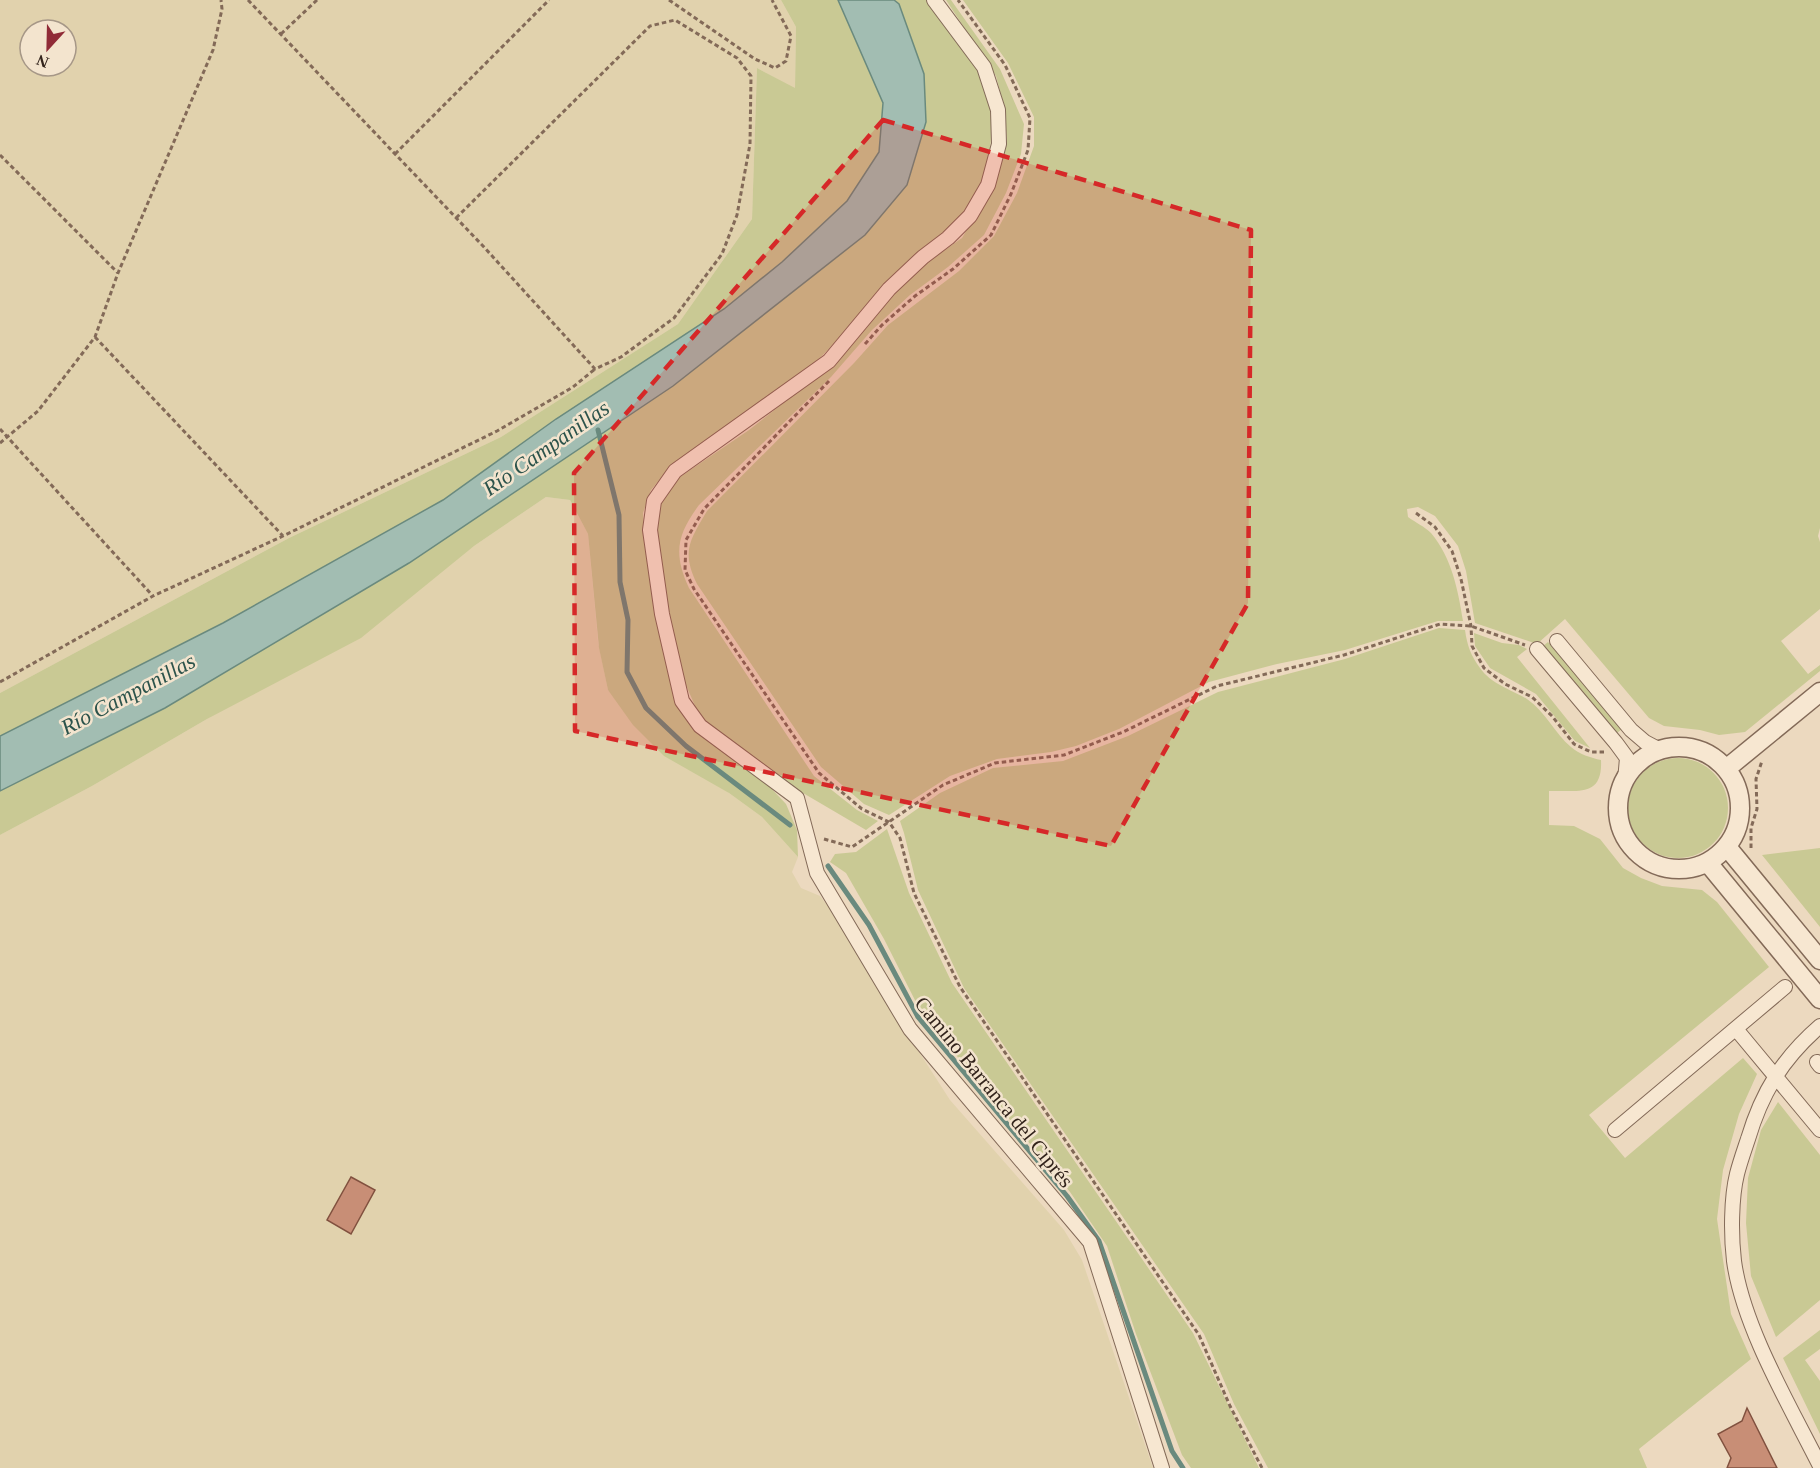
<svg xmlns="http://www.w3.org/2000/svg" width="1820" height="1468" viewBox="0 0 1820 1468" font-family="'Times New Roman',serif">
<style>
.farmland{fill:#e1d2ad;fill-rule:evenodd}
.green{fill:#c9c994}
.water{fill:#a2bdb2;stroke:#6a8a7e;stroke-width:1.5}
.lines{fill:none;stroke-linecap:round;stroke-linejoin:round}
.stream{stroke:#6a8a7e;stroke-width:5}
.building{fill:#c88e76;stroke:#81513f;stroke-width:1.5}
.minor-casing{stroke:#836a58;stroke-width:16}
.tertiary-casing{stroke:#836a58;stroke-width:21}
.path{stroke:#836a58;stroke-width:3;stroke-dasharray:4.5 3;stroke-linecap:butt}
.minor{stroke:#f7e7d1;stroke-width:14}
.tertiary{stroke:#f7e7d1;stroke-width:18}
.marked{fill:#d62828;fill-opacity:0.2;stroke:#d62828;stroke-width:4.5;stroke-dasharray:12 8;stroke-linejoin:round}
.labels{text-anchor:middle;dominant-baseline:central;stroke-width:5;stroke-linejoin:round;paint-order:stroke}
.street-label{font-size:21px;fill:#33241c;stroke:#f3e4ce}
.water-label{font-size:22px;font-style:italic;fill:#2c534b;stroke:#f3e4ce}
</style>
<rect width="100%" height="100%" fill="#ecd9bf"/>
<path class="farmland" d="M0,0H781L796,27L795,89L757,68L752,219L678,324L501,437L289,538L0,693ZM30,30H66V66H30Z
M546,497L570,500L588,534L598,642L608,690L729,793L762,817L798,857L792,872L801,888L820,896L844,927L892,1010L950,1100L1064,1230L1082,1260L1153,1468H0V835L92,786L207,719L474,546Z"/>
<path class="green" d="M781,0H838L883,103L879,152L847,201L782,262L724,309L556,419L443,500L223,623L0,736V693L289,538L501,437L678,324L752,219L757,68L795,88L796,27Z
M894,0H927C943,22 963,43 976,66C1000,107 995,173 966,210C945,236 915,253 891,277C863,305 842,339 812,365L670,467L651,490L643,513L645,543L673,689L686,718L706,737L768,785L786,804L797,830L798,857L762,817L729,793L664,756L633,725L608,690L599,648L588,534L570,500L546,497L474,546L361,638L207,719L92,786L0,835V791L165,708L409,563L673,386L865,235L924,74L899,4Z
M946,0H951L1000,69L1024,124L1021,154L1006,193L984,235L948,267L910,295L872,330L831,377L699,505C677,535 673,553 689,588L814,776L857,810L878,821L866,830L803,793L726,739L699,715L678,667L662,583L656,530L661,502L677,479L749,430L828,368L890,297L926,263L962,238L993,185L1007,139L1003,103L996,76Z
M963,0H1820V528L1818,536L1820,542V609L1781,641L1808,674L1820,665V671L1745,732L1719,735L1700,730L1664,726L1649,718L1565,619L1537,644L1475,623L1466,571L1458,546L1435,516L1418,507L1407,509L1408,517C1415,522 1425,527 1431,533C1452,558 1458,590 1463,621H1438L1345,650L1277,664L1209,682L1119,729L1076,746L1051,752L997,759L950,776L889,815L864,804L821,767L697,584C681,551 690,540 707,511L854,363L888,325L959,271L994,236L1017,193L1034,146V117L1008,63Z
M1439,628L1465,630C1467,645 1471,656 1480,668C1491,684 1512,690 1527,699C1546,712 1555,734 1571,747C1579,754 1591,758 1601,760C1603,798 1577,790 1549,791V825L1574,826L1600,839L1623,868L1641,878L1662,886L1702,890L1717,902L1769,967L1589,1115L1625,1158L1743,1058L1757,1074L1739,1114L1723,1170L1717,1219L1731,1314L1751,1359L1639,1449L1647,1468H1268L1234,1404L1204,1334L964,988L918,890L904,833L900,821L940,793L993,768L1063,761L1128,736L1218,692L1345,659Z
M1474,633L1502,643L1519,645L1527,649L1517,657L1590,748L1575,741L1536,694L1490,668L1475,646Z
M1548,642L1622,729L1617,733L1543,646Z
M1628 808a50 50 0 1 1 100 0a50 50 0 1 1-100 0Z
M887,829L909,893L952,983L1193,1333L1259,1468H1191L1182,1455L1136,1334L1107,1246L1070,1192L922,1014L884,939L846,873L830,862L835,854L856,852Z
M1820,848V927L1762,855Z
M1778,1102L1820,1155V1300L1776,1337L1751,1276L1746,1223L1748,1178L1761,1130Z
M1820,1330V1349L1805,1360L1820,1381V1434L1783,1358Z"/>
<path class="water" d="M838,0H894L899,4L924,74L926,122L907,185L865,235L673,386L409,563L165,708L0,791V736L223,623L443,500L556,419L724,309L782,262L847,201L879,152L883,103Z"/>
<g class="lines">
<path class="stream" d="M598,430L619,515L620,582L628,620L627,672L646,708L686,746L790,825
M828,866L869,925L918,1017L1067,1196L1099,1241L1172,1451L1183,1468"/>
</g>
<path class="building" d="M351,1177L375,1190L351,1234L327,1220Z
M1747,1408L1777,1468H1727L1731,1458L1718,1434L1742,1421Z"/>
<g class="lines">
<g class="minor-casing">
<path id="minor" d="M934,0L984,67L998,110L999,144L988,185L970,216L948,238L923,257L889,289L829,361L675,471L654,501L650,530L662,614L682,701L700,726L797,798L817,873L910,1029L1090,1242L1162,1468
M1557,641L1631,730L1645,742L1662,751
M1537,649L1616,743L1627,758L1625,781
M1820,1026C1783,1058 1762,1092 1748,1139C1744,1151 1740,1162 1737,1174C1731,1198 1731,1236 1734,1261C1743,1327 1790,1406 1820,1466
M1736,1029L1820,1130
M1817,1062L1820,1066
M1615,1130L1785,987"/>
</g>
<g class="tertiary-casing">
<path id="tertiary" d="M1618 808a61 61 0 1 1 122 0a61 61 0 1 1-122 0Z
M1726,769L1820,692
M1727,847L1820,960
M1708,863L1820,999"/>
</g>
<path class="path" d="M248,0L483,246L595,369L621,357L674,318L722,254L737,215L750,144L751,76L737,58L675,20L650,26L456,218
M669,0L755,59L775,68L786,61L791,36L772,0
M281,34L317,0
M395,154L549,0
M0,155L118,273
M95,337L283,536
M865,344L882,325L915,296L953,269L991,235L1011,194L1028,150L1030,118L1005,65L958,0
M829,381L704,509L686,540L685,570L694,589L819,773L862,809L889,822L900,838L914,893L960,987L1199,1335L1230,1406L1262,1468
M0,429L153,596
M0,443L38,411L95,337L118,273L213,50L222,9L221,0
M1416,513L1435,527L1452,551L1461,579L1471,626L1472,646L1484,668L1505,684L1532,697L1552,716L1574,744L1591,752H1604
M0,682L153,596L283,536L497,431L573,387L595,369
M824,839L852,847L943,785L995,763L1064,755L1123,732L1217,686L1344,655L1440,624L1471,626L1525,645
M1751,848V828L1757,809L1756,779L1762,761"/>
<use href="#minor" class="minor"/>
<use href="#tertiary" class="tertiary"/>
</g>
<path class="marked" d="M883,120L1251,230L1248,603L1111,846L575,731L574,473Z"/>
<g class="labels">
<g class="street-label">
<text transform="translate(994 1092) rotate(51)">Camino Barranca del Ciprés</text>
</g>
<g class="water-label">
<text transform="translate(546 448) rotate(-35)">Río Campanillas</text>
<text transform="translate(128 694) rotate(-28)">Río Campanillas</text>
</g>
</g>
<g transform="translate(48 48) rotate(202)"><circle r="28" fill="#f3e4ce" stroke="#a69787" stroke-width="1.5"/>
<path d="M0-4.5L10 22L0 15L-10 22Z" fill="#902b37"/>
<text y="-9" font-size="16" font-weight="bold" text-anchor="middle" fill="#33241c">N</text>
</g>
</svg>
